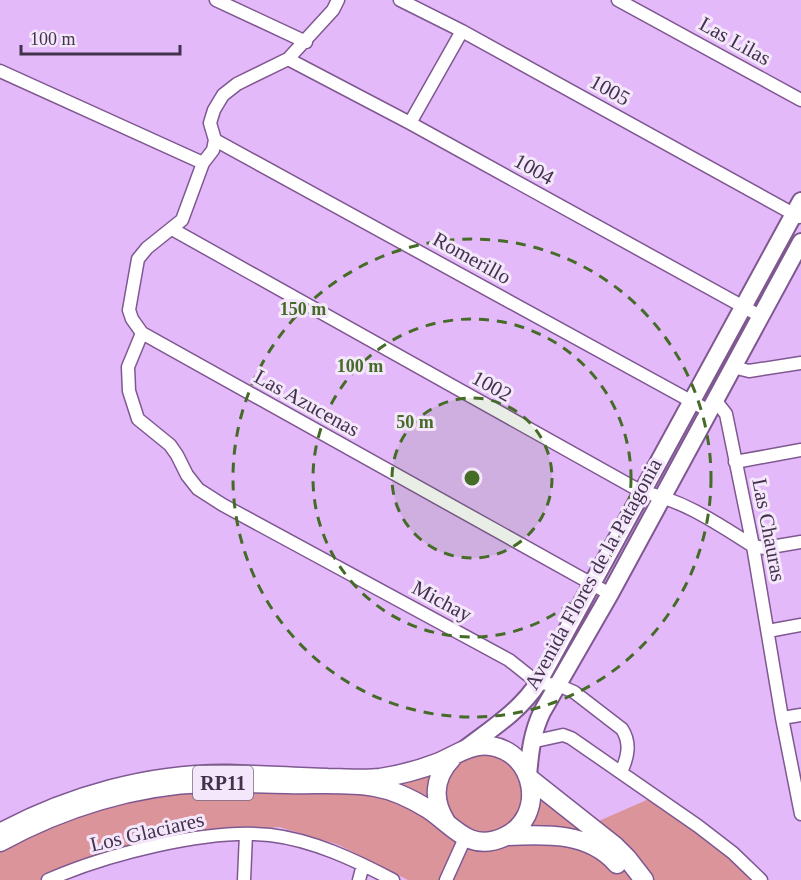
<svg xmlns="http://www.w3.org/2000/svg" width="801" height="880" viewBox="0 0 801 880" font-family="Georgia,serif">
<style>
.green{fill:#db959a}
.lines{fill:none;stroke-linecap:round;stroke-linejoin:round}
.street-casing{stroke:#7f5891;stroke-width:15}
.secondary-casing{stroke:#7f5891;stroke-width:20}
.primary-casing{stroke:#7f5891;stroke-width:21}
.street{stroke:#fff;stroke-width:12}
.secondary{stroke:#fff;stroke-width:16}
.primary{stroke:#fff;stroke-width:18}
.ring{fill:none;stroke:#456c27;stroke-width:3;stroke-dasharray:10 8}
.labels{text-anchor:middle;dominant-baseline:central;stroke-width:6;stroke-linejoin:round;paint-order:stroke}
.shield{fill:#f4e7fb;stroke:#786880;stroke-width:1.5}
.shield-label{font-size:20px;font-weight:bold;fill:#43324c}
.street-label{font-size:21px;fill:#43324c;stroke:#f4e7fb}
.centre{fill:#456c27;stroke:#f4e7fb;stroke-width:3}
.ring-label{font-size:18px;text-anchor:middle;font-weight:bold;fill:#456c27;stroke:#f4e7fb;stroke-width:6;stroke-linejoin:round;paint-order:stroke}
</style>
<rect width="100%" height="100%" fill="#e3b9f9"/>
<path class="green" d="M476,751L511,760L526,793L519,817L499,832L474,834L447,814L442,792L456,761Z
M439,768L433,801L390,785Z
M182,791H364L404,801L456,838L528,828L538,812L542,798L587,829L601,820L649,799L764,880H408L339,845L279,827L204,834L67,867L40,880H0V848L76,816L138,798Z"/>
<g class="lines">
<g class="street-casing">
<path id="street" d="M216,0L306,42
M338,0L333,10L288,59L237,84L223,95L214,110L210,123L215,140L213,150L203,163L182,220L147,248L138,259L129,310L132,319L142,333L610,594
M400,0L462,31L799,217
M618,0L801,100
M288,59L410,123L760,316
M0,71L203,163
M410,123L462,31
M215,140L709,411
M172,229L642,492C684,500 718,524 753,546L765,548L801,542
M142,333L128,367L129,391L138,419L170,445L177,455L187,475L198,489L223,505L509,660L538,683L558,685L574,692L622,729C631,743 628,757 621,772
M733,367L749,371L801,363
M715,400L726,414L753,546L782,718L801,814
M735,462L801,450
M768,631L801,625
M782,718L801,715
M531,742L563,735L571,738L698,826L733,853L761,880
M48,880C105,855 207,828 270,835C313,840 355,860 393,880
M244,880L246,834
M359,880L363,865
M446,880L465,838"/>
</g>
<g class="secondary-casing">
<path id="secondary" d="M465,749C491,729 520,711 538,683L801,201
M528,776C530,752 532,733 542,712L610,594L801,242"/>
</g>
<g class="primary-casing">
<path id="primary" d="M529,778L615,846L627,858L644,880
M446,822C432,800 434,777 452,758
M0,833C69,796 150,773 229,774C262,775 295,777 328,778C345,778 363,780 380,778C399,775 419,770 437,763C455,756 470,743 491,746C536,753 547,817 504,837C469,853 454,826 428,809C412,799 393,790 375,787C346,782 316,785 287,784C260,784 233,782 206,783C135,785 62,808 0,842
M507,836C546,834 589,832 617,864"/>
</g>
<use href="#street" class="street"/>
<use href="#secondary" class="secondary"/>
<use href="#primary" class="primary"/>
</g>
<circle cx="472" cy="478" r="80" fill="#456c27" fill-opacity=".12"/>
<g class="ring">
<circle cx="472" cy="478" r="80"/>
<circle cx="472" cy="478" r="159"/>
<circle cx="472" cy="478" r="239"/>
</g>
<g class="labels">
<rect class="shield" x="193" y="766" width="60" height="34" rx="4.5"/>
<g class="shield-label">
<text x="223" y="783">RP11</text>
</g>
<g class="street-label">
<text transform="translate(735 41) rotate(29)">Las Lilas</text>
<text transform="translate(610 90) rotate(29)">1005</text>
<text transform="translate(534 169) rotate(29)">1004</text>
<text transform="translate(472 258) rotate(29)">Romerillo</text>
<text transform="translate(492 386) rotate(29)">1002</text>
<text transform="translate(307 403) rotate(29)">Las Azucenas</text>
<text transform="translate(769 530) rotate(79)">Las Chauras</text>
<text transform="translate(593 574) rotate(-61)">Avenida Flores de la Patagonia</text>
<text transform="translate(442 601) rotate(28)">Michay</text>
<text transform="translate(147 832) rotate(-13)">Los Glaciares</text>
</g>
</g>
<circle cx="472" cy="478" r="9" class="centre"/>
<g class="ring-label">
<text x="303" y="315">150 m</text>
<text x="360" y="372">100 m</text>
<text x="415" y="428">50 m</text>
</g>
<path d="M21 45v9h159v-9" fill="none" stroke="#43324c" stroke-width="3"/>
<text x="30" y="45" font-size="18" fill="#43324c" stroke="#f4e7fb" stroke-width="4.5" paint-order="stroke">100 m</text>
</svg>
